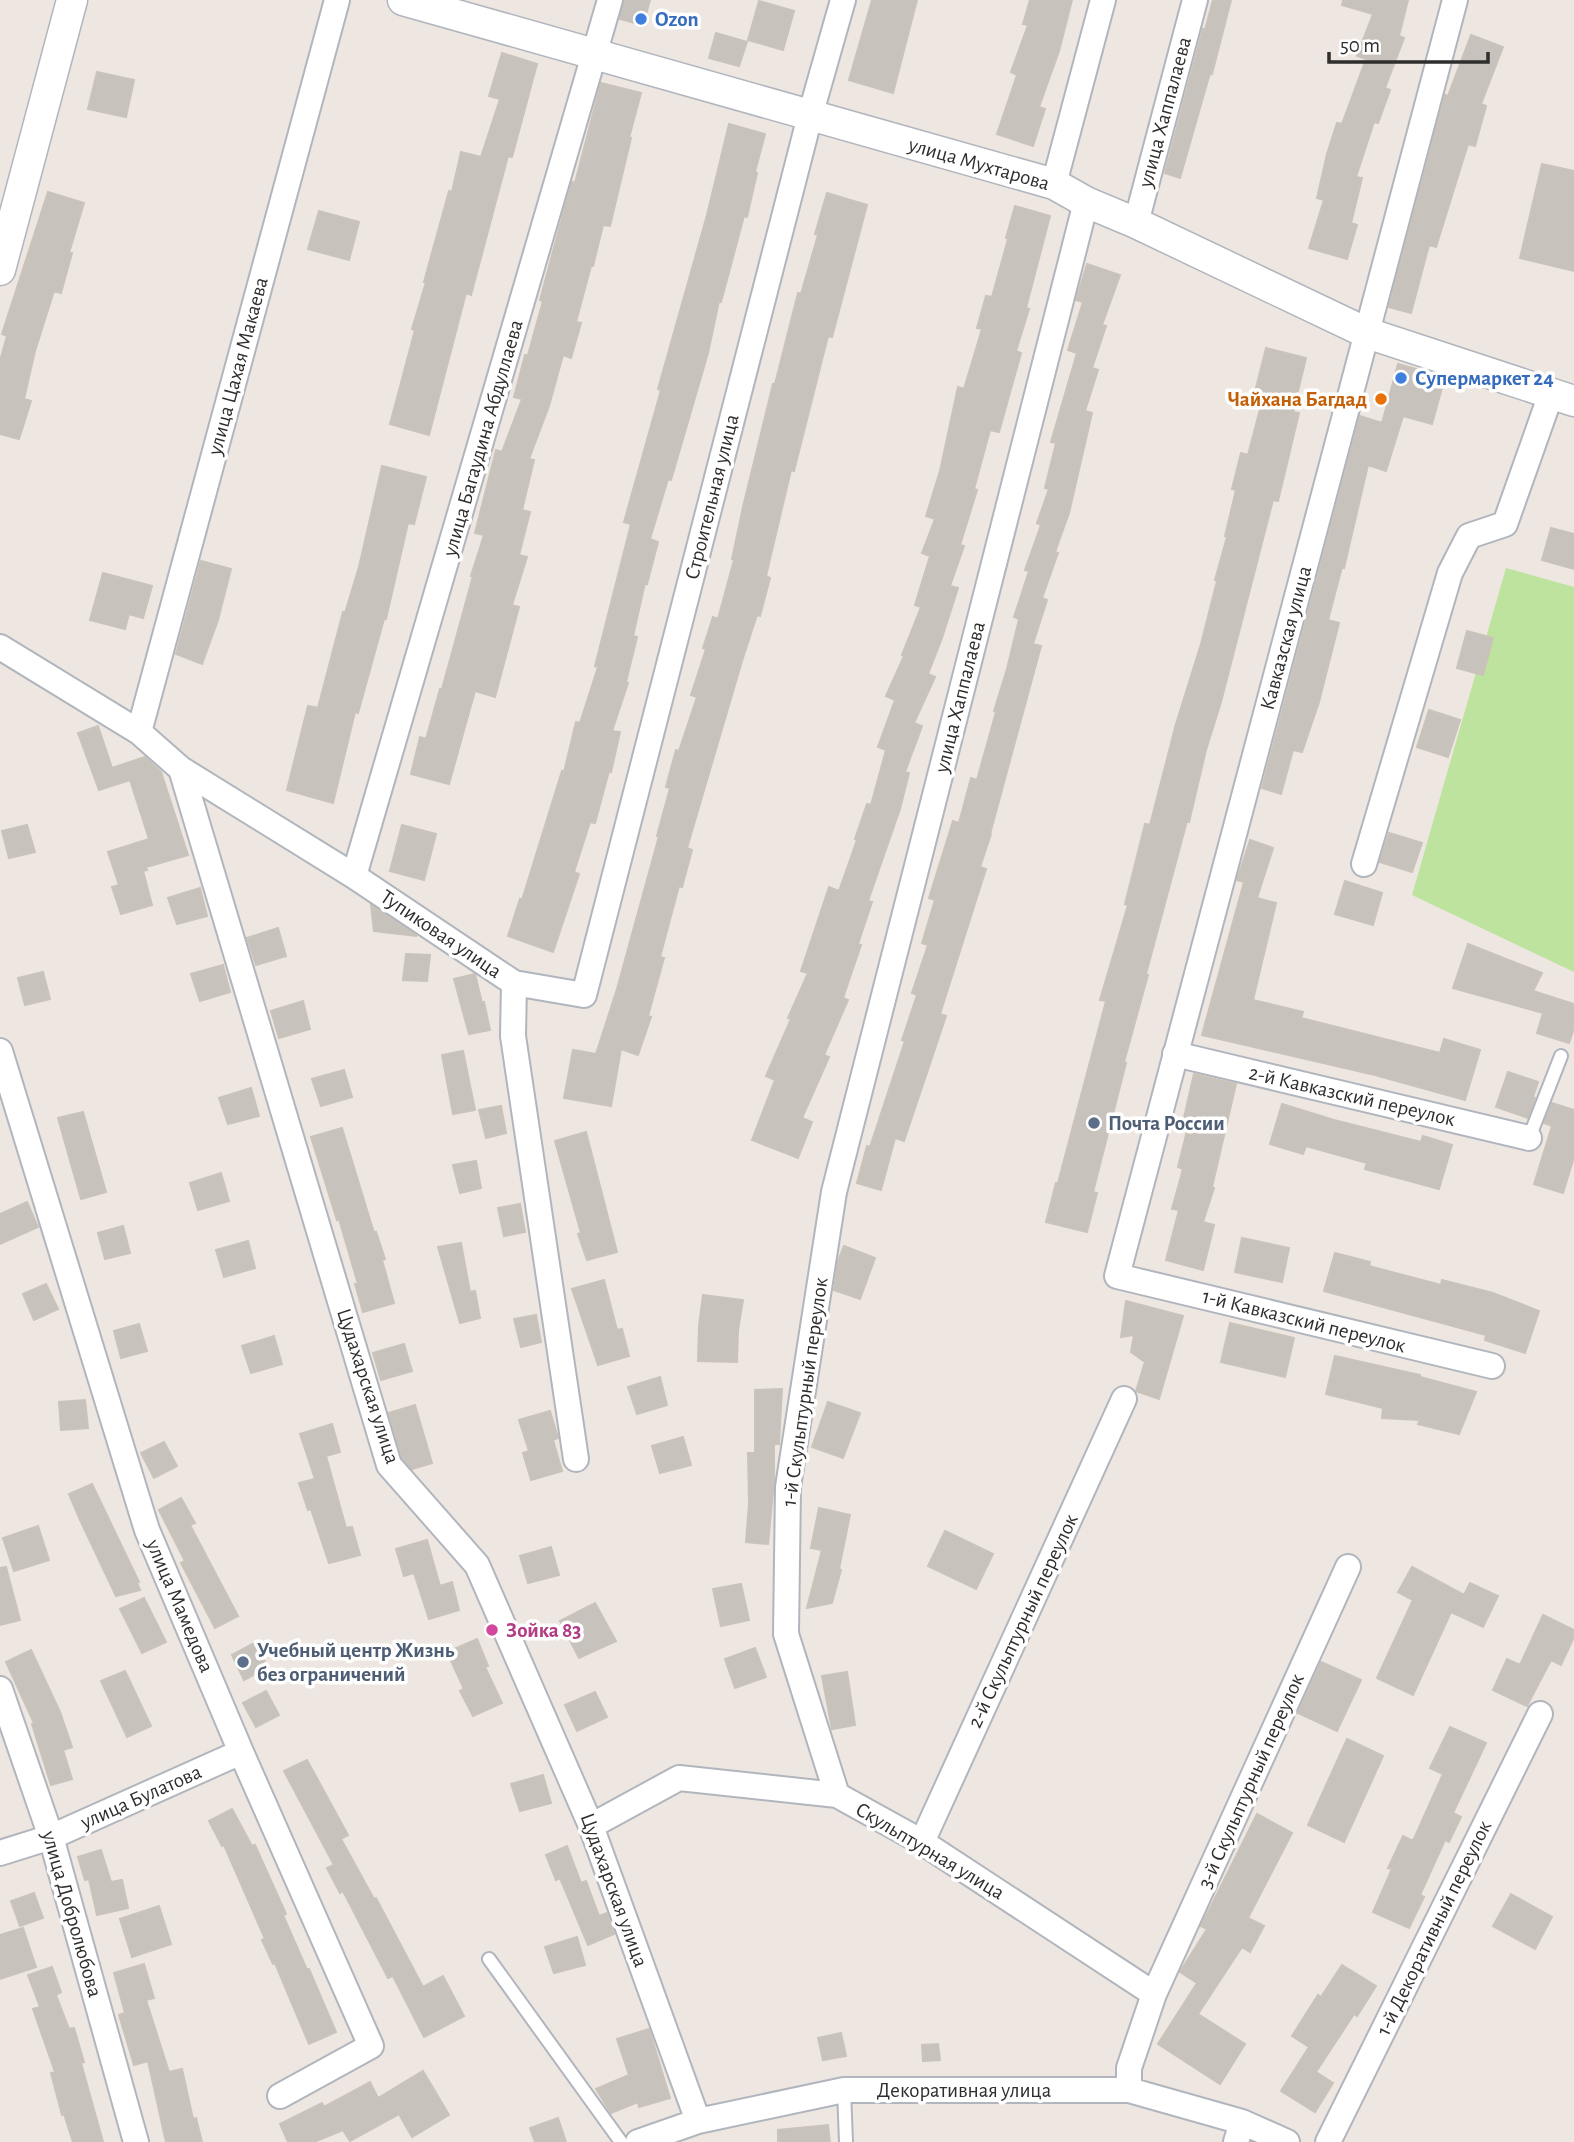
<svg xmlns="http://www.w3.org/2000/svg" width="1574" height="2142" viewBox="0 0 1574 2142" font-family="'Alegreya Sans',sans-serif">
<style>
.green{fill:#bde39f}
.building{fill:#c7c2bc;stroke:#cac3ba;stroke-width:2}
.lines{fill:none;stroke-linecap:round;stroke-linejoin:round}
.service-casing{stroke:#b1b5bd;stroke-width:16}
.minor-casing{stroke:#b1b5bd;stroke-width:28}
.tertiary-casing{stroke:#b1b5bd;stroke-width:33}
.service{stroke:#fff;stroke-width:12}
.minor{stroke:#fff;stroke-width:24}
.tertiary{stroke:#fff;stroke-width:30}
.shop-dot{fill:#3f7fe0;stroke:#fff;stroke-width:2.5}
.food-dot{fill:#e8710a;stroke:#fff;stroke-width:2.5}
.service-dot{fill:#5c6f8a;stroke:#fff;stroke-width:2.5}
.hotel-dot{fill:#d1479c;stroke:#fff;stroke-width:2.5}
.labels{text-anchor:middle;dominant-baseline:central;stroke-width:7;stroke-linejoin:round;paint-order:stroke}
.shop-label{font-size:21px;font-weight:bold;fill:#366cbe;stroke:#fff;text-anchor:start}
.street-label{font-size:21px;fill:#2e2e2e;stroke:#fff}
.food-label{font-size:21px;font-weight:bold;fill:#c56008;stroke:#fff;text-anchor:end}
.service-label{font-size:21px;font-weight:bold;fill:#4e5e75;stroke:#fff;text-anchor:start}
.hotel-label{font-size:21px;font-weight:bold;fill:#b23c85;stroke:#fff;text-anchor:start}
</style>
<rect width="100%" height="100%" fill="#eee7e1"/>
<path class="green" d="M1506,568L1574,587V972L1412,895Z"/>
<path class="building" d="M624,0H650L643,25L620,19Z
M872,0H917L893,93L849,80Z
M1030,0H1072L1059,51L1039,107L1045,109L1033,146L997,134L1017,75L1011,72L1028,25L1023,24Z
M1213,0H1231L1212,74L1210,73L1180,178L1165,173L1203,29L1205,30Z
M1343,0H1408L1399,36L1404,38L1385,88L1390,90L1378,123L1374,122L1356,177L1362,178L1351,223L1357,225L1347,259L1309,248L1324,200L1317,198L1327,154L1337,123L1342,124L1366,59L1357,56L1373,14L1342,5Z
M759,1L794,11L783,50L748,40Z
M716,33L747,42L739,66L709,58Z
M1471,35L1503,47L1481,104L1486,106L1475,146L1468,144L1436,247L1429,245L1411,313L1389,307L1445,95L1448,96Z
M502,53L537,64L512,157L508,156L471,295L466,293L429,435L390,424L415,330L412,329L426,282H424L449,191L452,192L461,152L481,157L500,99L489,96Z
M97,72L134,80L126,117L88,109Z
M601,83L641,93L629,138H631L610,226L603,225L593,266H591L576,322L581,323L571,358L563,355L549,406L529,459L534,460L522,510L530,512L519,555L527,557L512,605L519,607L495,697L475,691L449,784L411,774L420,737L426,739L440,689H442L473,576H471L484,535L475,533L496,450L502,452L522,399L514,397L525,355H528L543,301L540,300L559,229L572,182L575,183Z
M729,124L765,134L755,172L757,173L747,217L744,216L721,302L719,301L708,353L671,480L668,479L650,539L658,542L647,584L645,583L633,636L637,637L626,682L628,683L612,731L620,732L611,772L609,771L595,823L590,822L574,872L579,874L553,952L508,936L520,899L522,900L562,771L564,772L576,722L580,723L598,667L595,666L631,524L624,522L661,390L658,389L707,215Z
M1542,164L1574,171V271L1520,258Z
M48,192L84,203L69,253H72L61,293L54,291L35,351L24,399L31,401L19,439L0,434V361L7,336L2,334Z
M827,193L867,205L832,337L828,336L794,471L791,470L766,576L770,578L760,616L757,615L742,661L687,848L692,850L682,887L679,886L660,957L664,958L648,1016L651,1017L638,1055L621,1049L611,1106L564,1098L573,1050L596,1054L617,989L659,836H657L670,788L666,787L676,750L679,751L697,697L691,695L706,649L703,648L713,617L718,619L734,560L732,559L743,507L773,384H775L798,293L801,294L818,235L815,234Z
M1015,206L1050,216L1026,308L1029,309L1016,351L1021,353L999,432L990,430L974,489L977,490L960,545L964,546L950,586L958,588L942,638L928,674L935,677L914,723L922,726L905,772L909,773L900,809L868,901L872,902L858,944L861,945L843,998L848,1000L824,1055L829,1057L802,1118L812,1122L798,1158L752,1140L775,1080L766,1076L791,1019L788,1018L808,973L801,971L829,887L839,891L857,840L855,839L867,804L871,805L886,750L878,747L895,700L886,696L904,656L902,655L921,607L915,605L930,556L922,553L935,519L926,516L940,471L958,387L964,389L982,329L977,328L986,296L992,297L1008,239L1006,238Z
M319,211L359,222L349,260L308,249Z
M1087,264L1120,275L1102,325L1106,326L1092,368L1098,370L1085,411L1092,413L1069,513L1055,552L1058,553L1042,598L1047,600L1033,644L1041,646L990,834H991L980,867L986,869L940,1014L946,1016L904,1141L895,1138L881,1190L857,1183L867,1146L870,1147L905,1041L902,1040L917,995L912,993L928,945L922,943L935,900L929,898L953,821L959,823L971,778L977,780L996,712L994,711L1007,669L1019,619L1014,617L1029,571L1025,570L1041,525L1037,523L1049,489L1045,488L1056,443L1051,442L1077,353L1068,350L1083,302L1076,300Z
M1266,348L1306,358L1293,412L1299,413L1278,501L1273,500L1221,702L1206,750L1189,822L1187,821L1146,974L1148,975L1124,1062L1126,1063L1093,1192L1097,1193L1087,1232L1046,1222L1056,1183H1058L1106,1001L1100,1000L1128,905L1125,904L1145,824L1150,825L1176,724L1201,644L1217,581L1215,580L1227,537L1225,536L1236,490L1232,489L1241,453L1248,455L1264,394L1255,392Z
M1398,364L1445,377L1432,424L1403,416L1386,471L1368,465L1344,568L1342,567L1328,620L1339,623L1319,702L1302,752L1293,750L1281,794L1262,788L1360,416L1382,423Z
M382,466L426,477L414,524L408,523L386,619H384L358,713L355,712L333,803L287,790L308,706L318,708L343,612L345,613L359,567Z
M1551,528L1574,534V569L1542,560Z
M201,561L231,569L218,620L202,664L176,654Z
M103,573L152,586L143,618L129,614L125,629L90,620Z
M1467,631L1493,638L1483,675L1457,668Z
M1429,710L1460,720L1448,757L1417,747Z
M98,726L112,768L145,757L161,772L188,855L146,867L147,870L143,871L152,905L121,914L112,887L119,885L108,852L149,839L130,780L99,790L78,733Z
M27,825L35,852L9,858L2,831Z
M402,825L436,834L424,880L390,871Z
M1389,833L1422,843L1412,872L1380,862Z
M1250,840L1273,848L1257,898L1276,903L1253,1000L1303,1012L1301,1018L1440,1053L1444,1039L1480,1050L1465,1100L1375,1075L1202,1035L1244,882L1237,880Z
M1345,881L1382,893L1373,925L1335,914Z
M200,888L207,916L177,924L168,898Z
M371,905L417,936L374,931Z
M278,928L286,956L256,965L247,938Z
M1468,944L1542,973L1533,991L1574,1004V1028L1569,1043L1537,1033L1543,1013L1453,988Z
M406,954L430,955L427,981L403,980Z
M223,965L230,992L200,1001L191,974Z
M43,972L50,999L25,1005L18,978Z
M475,974L482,1003L484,1002L490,1030L469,1034L454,979Z
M303,1001L310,1029L279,1038L271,1011Z
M463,1051L475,1110L453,1114L442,1055Z
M344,1070L352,1097L321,1106L312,1079Z
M1508,1072L1538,1082L1533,1097L1535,1098L1528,1118L1496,1107Z
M1194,1074L1236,1084L1212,1187L1214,1188L1203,1222L1214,1225L1203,1270L1166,1260L1179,1210L1172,1209L1183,1169L1178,1167L1189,1123L1183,1122Z
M251,1088L259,1116L228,1124L219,1098Z
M1552,1103L1574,1110V1157L1563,1193L1534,1184L1552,1126L1544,1123Z
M1282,1104L1334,1120L1421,1142L1423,1136L1452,1145L1439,1189L1365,1169L1367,1163L1306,1146L1303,1154L1270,1144Z
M501,1106L506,1133L486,1138L479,1110Z
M83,1112L106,1192L81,1199L58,1118Z
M342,1128L374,1233L376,1232L385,1259L382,1260L394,1303L363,1312L355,1284H358L339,1219L337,1220L311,1137Z
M586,1132L617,1252L587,1260L578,1234L581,1233L555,1141Z
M476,1161L481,1188L460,1193L453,1165Z
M221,1173L229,1201L198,1210L190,1183Z
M27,1202L38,1227L0,1244V1214Z
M520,1204L525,1232L504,1236L498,1208Z
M123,1226L130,1253L105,1259L98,1233Z
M1242,1238L1289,1248L1282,1282L1235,1272Z
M248,1241L255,1268L224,1277L216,1250Z
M461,1243L470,1292L475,1291L480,1318L460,1323L438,1247Z
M844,1246L875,1258L860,1299L834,1290L838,1261Z
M1335,1253L1370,1262L1369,1266L1441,1285L1442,1280L1493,1293L1539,1311L1525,1353L1485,1340L1486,1335L1324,1291Z
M604,1280L617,1330L622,1329L629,1356L598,1365L572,1289Z
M46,1284L58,1309L34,1320L23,1294Z
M703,1295L743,1300L738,1330L737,1362L698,1361L699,1325Z
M1126,1301L1183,1316L1159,1399L1136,1391L1145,1362L1131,1352L1134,1335L1121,1337Z
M536,1315L541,1342L521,1347L514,1319Z
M1230,1323L1294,1338L1285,1377L1221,1362Z
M139,1324L147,1351L121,1358L114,1331Z
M274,1336L282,1364L251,1373L242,1346Z
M404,1344L412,1371L381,1380L373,1353Z
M1335,1356L1420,1375V1377L1476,1392L1459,1434L1418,1424L1420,1420L1382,1418L1383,1408L1326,1394Z
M660,1377L667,1405L637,1414L628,1387Z
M782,1389L779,1444H774V1482L768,1544L746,1542L749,1503L748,1453H755V1390Z
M85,1400L88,1428L61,1430L59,1402Z
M828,1402L860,1413L843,1458L812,1447Z
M415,1405L432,1463L412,1469L402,1458L389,1413Z
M550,1411L558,1438L553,1440L562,1471L531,1480L523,1453L529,1451L519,1420Z
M332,1424L340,1452L326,1456L346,1528L352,1527L360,1555L329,1563L311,1509L308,1510L299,1483L315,1479L300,1434Z
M683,1437L691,1465L660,1473L652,1446Z
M164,1442L177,1466L154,1478L141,1453Z
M92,1484L139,1582L137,1583L140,1590L116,1596L80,1520L69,1494Z
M181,1498L195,1523L190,1525L238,1616L215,1628L181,1563L185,1561L159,1510Z
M819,1508L850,1515L839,1569L841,1570L832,1603L807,1608L822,1550L811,1548Z
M38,1526L49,1560L14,1571L3,1538Z
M945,1531L993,1554L976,1589L928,1566Z
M427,1540L440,1586L452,1582L459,1610L429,1619L414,1573L404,1576L396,1549Z
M551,1547L559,1575L528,1583L520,1556Z
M6,1567L20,1620L0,1625V1568Z
M1412,1567L1464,1595L1470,1583L1498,1596L1483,1627L1451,1612L1413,1695L1377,1678L1413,1600L1398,1592Z
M741,1584L749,1620L721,1626L713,1589Z
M144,1598L166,1642L142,1653L120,1609Z
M595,1603L616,1641L579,1658L560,1621Z
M1543,1615L1574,1630V1637L1561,1665L1551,1660L1527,1706L1493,1690L1507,1659L1520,1665Z
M477,1639L488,1666L485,1667L502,1703L473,1716L460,1691L464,1689L447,1652Z
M254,1643L268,1667L244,1680L232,1655Z
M755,1648L766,1677L735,1688L725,1659Z
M31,1650L60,1712L72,1747L63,1750L72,1779L51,1785L32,1724L34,1723L6,1662Z
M1321,1662L1361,1680L1337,1731L1298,1713Z
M125,1671L151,1726L127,1737L101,1681Z
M847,1672L855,1725L832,1729L822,1676Z
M266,1691L279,1715L256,1727L243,1703Z
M595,1692L607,1717L577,1731L565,1705Z
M1450,1727L1486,1743L1453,1813L1461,1817L1449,1842L1445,1840L1420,1895L1424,1897L1409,1928L1373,1912L1392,1869L1388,1868L1403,1836L1413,1841L1443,1774L1430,1768Z
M1347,1739L1383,1756L1344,1842L1308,1825Z
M307,1760L348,1835L341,1839L374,1899L376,1898L423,1987L443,1976L464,2016L424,2037L393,1976L388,1978L343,1891L340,1893L327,1868L334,1865L284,1771Z
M543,1775L551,1803L520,1811L511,1784Z
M232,1809L252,1846L255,1845L286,1914L283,1915L307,1970L309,1969L336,2032L309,2044L275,1963L273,1964L262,1940L265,1939L224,1845L222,1846L209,1821Z
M1257,1814L1292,1833L1248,1918L1264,1926L1250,1952L1242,1947L1198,2014L1245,2044L1220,2084L1158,2044L1197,1983L1180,1972L1207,1929L1201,1926Z
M567,1846L581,1883L586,1881L599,1916L607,1913L614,1934L588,1945L560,1878L556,1880L546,1855Z
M101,1850L111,1882L122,1880L128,1908L97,1915L89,1879L85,1880L78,1857Z
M34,1893L43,1918L20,1926L11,1901Z
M1511,1894L1552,1917L1535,1949L1493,1926Z
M159,1906L171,1944L132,1957L120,1919Z
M23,1928L36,1967L0,1979V1935Z
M577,1937L585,1965L554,1973L545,1947Z
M144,1964L154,1998L146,2000L169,2072L182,2069L193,2119L196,2118L202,2142H166L148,2061L134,2065L119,2015L125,2013L114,1973Z
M1342,1965L1376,1986L1357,2016L1354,2014L1316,2072L1333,2083L1315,2112L1281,2091L1309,2047L1292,2036L1318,1995L1321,1997Z
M52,1967L61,1992L56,1995L69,2029L74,2028L84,2062L81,2063L103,2142H73L64,2114L62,2115L51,2073L55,2072L33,2009L40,2007L28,1975Z
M649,2029L670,2098L639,2107L638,2102L611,2113L596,2089L629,2075L617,2039Z
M841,2033L846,2056L823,2060L818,2038Z
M938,2044L940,2060L923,2061L922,2045Z
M423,2071L449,2115L412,2137L399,2114L350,2141L343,2130L314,2142H288L280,2124L322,2103L324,2107L370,2082L378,2098Z
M558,2118L566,2142H535L530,2128Z
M828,2125L830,2142H778V2130Z"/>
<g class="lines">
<g class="service-casing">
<path id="service" d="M1529,1138L1561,1056
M489,1959L621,2142
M844,2090L846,2142"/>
</g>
<g class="minor-casing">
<path id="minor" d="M1455,0L1117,1276L1492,1366
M1054,184L1103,0
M1136,223L1195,0
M0,647L139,732L181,769L354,876L514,983L513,1036L576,1459
M139,732L337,0
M181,769L389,1465L477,1565L591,1826L698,2121
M1364,864L1450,573L1469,536L1505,524L1551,394
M354,876L610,0
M514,983L584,995L810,116L843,0
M0,1051L147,1530L241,1752L371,2046L280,2096
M1175,1054L1529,1138
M0,1689L51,1837L136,2142
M837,1795L786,1634L788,1487L834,1192L1086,202
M591,1826L679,1778L837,1795L922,1842L1154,1994L1129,2068V2090
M922,1842L1124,1399
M0,1853L51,1837L241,1752
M1154,1994L1348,1567
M638,2142L698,2121L844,2090H1129L1242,2122L1287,2142
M1236,2142L1242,2122
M1328,2142L1540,1714"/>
</g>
<g class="tertiary-casing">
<path id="tertiary" d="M403,0L1054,184L1086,202L1136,223L1367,333L1574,401
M0,270L72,0"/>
</g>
<use href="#service" class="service"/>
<use href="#minor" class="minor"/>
<use href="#tertiary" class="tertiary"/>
</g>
<g class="shop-dot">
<circle cx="641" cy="19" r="7"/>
<circle cx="1401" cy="378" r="7"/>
</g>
<circle class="food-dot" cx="1381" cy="399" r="7"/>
<g class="service-dot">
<circle cx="1094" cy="1123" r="7"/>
<circle cx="243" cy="1662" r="7"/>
</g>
<circle class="hotel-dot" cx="492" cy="1630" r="7"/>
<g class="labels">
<g class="shop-label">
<text x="655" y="19">Ozon</text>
<text x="1415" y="378">Супермаркет 24</text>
</g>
<g class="street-label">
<text transform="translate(1165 112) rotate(-75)">улица Хаппалаева</text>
<text transform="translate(979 164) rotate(16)">улица Мухтарова</text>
<text transform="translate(238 366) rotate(-75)">улица Цахая Макаева</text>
<text transform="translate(483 438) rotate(-74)">улица Багаудина Абдуллаева</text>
<text transform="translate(712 497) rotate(-76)">Строительная улица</text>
<text transform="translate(1286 638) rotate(-75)">Кавказская улица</text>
<text transform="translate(960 697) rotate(-76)">улица Хаппалаева</text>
<text transform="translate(441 934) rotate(34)">Тупиковая улица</text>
<text transform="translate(1352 1096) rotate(13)">2-й Кавказский переулок</text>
<text transform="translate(1304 1321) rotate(14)">1-й Кавказский переулок</text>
<text transform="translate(368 1386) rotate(72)">Цудахарская улица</text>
<text transform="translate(805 1392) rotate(-82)">1-й Скульптурный переулок</text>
<text transform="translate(180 1606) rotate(67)">улица Мамедова</text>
<text transform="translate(1023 1621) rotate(-65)">2-й Скульптурный переулок</text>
<text transform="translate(1251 1781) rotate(-66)">3-й Скульптурный переулок</text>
<text transform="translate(141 1797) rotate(-24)">улица Булатова</text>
<text transform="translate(930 1851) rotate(31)">Скульптурная улица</text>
<text transform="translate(614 1890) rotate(70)">Цудахарская улица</text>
<text transform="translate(72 1914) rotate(74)">улица Добролюбова</text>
<text transform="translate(1434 1928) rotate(-64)">1-й Декоративный переулок</text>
<text x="964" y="2090">Декоративная улица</text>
</g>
<g class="food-label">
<text x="1367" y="399">Чайхана Багдад</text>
</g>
<g class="service-label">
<text x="1108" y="1123">Почта России</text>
<text x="257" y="1650">Учебный центр Жизнь<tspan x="257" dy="24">без ограничений</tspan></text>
</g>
<g class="hotel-label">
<text x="506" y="1630">Зойка 83</text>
</g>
</g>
<path d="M1329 52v10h159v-10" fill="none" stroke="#2e2e2e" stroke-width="3.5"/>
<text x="1340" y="52" font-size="21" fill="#2e2e2e" stroke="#ffffff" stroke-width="5" paint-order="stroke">50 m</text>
</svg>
